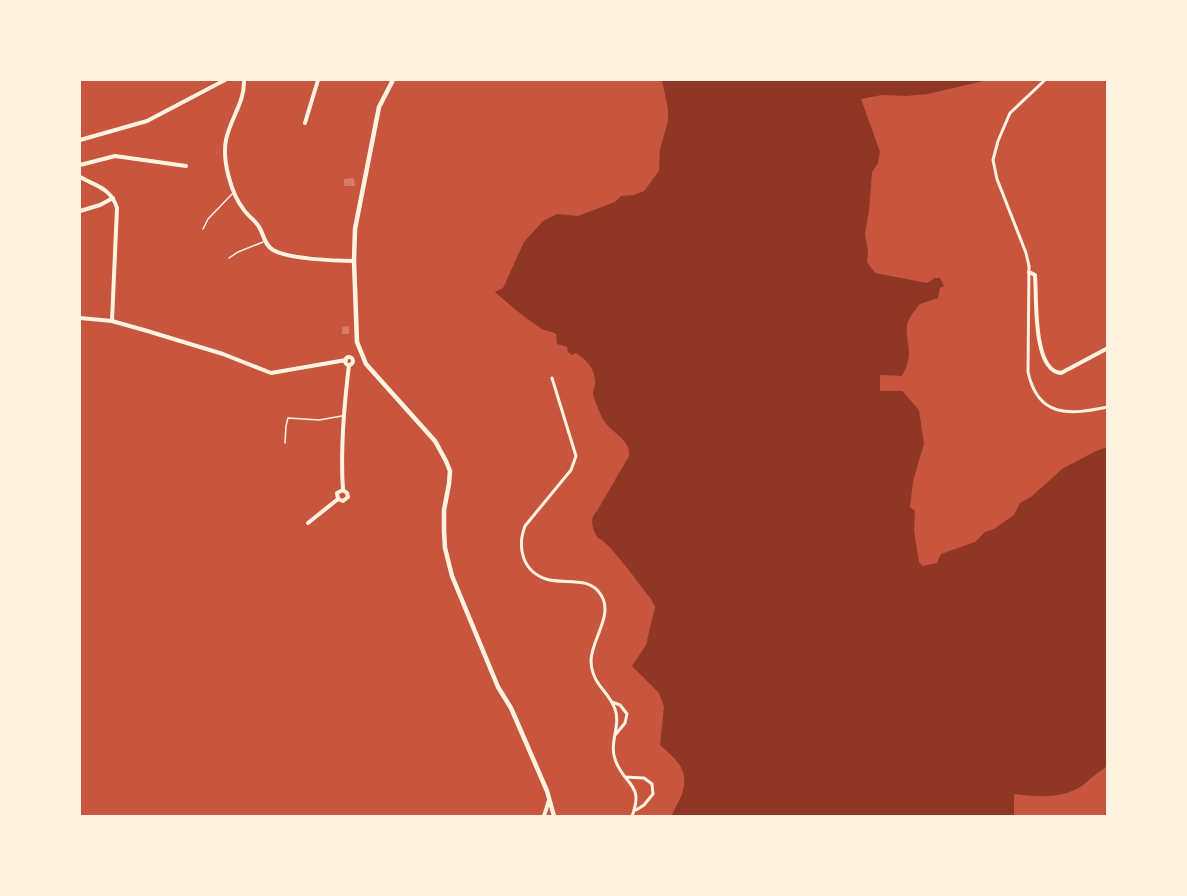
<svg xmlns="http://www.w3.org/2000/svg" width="1187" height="896" viewBox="0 0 1187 896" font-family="Montserrat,sans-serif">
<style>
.water{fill:#8f3625}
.pier{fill:#c8553d}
.building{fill:#d67c66}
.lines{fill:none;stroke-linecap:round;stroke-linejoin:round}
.service{stroke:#fff3e0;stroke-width:1.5}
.pedestrian{stroke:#fff3e0;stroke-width:3}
.minor{stroke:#fff3e0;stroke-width:4}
.tertiary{stroke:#fff3e0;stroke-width:4.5}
</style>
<rect width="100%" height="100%" fill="#c8553d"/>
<path class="water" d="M662,80H987L928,94L906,96L882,95L861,99L880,152L878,163L872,172L869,210L865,234L868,251L867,262L875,273L927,283L935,278H940L944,286L940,288L938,298L920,304C915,310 909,317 907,325C905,338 912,351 907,364C905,373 899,377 899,387L919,410L924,444L913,481L910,507L915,511L914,531L919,562L923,566L937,563L941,554L975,542L985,532L994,529L1014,515L1020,503L1031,497L1062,469L1094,452L1107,447L1108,738C1105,748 1109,760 1105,768C1096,773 1091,779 1083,785C1065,799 1035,797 1014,794V816H672C674,809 679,802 682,794C690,770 676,759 660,745L664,707L659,693L632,666L646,645L655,607L651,599C641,587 609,541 598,538C592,530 589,518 597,511L629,456C632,438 607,432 601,415C599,411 593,396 593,393C593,390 595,387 595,384C596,370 587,360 576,353L572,355L568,352L567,347L557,344L556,334C551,331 546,331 542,329C526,319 510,305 495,292L503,288L524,242L543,221L557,214L578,216L615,202L621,196L634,195L644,191L659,171L660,149L668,121V109Z"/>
<path class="pier" d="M880,375L904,376L902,386L906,391H880Z"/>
<path class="building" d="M354,178L355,186H344V179Z
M349,326V334H342V327Z"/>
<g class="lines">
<path class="service" d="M203,229L208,219L233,193
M229,258L238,252L263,242
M285,443L286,426L288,418L319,420L342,416"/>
<path class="pedestrian" d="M1045,80L1010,113L998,141L993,160L997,179L1026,253L1029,266L1028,372C1038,418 1069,415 1108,407
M552,378L576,456L571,470L525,526C517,547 522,571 546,579C564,585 589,575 601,595C614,615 591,640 591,661C592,685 608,690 615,709C621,725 609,743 615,759C623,785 645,783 632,816
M612,702L620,705L627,714L625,723L616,734
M625,777L644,778L652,784L653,794L644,805L636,810"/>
<path class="minor" d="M244,80C245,102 230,119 226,140C222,160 231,194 244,210C248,216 255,220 259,227C264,234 264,245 273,250C289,259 334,261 354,261
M305,123L318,80
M80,140L147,121L225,80
M80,165L115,156L186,166
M80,177C96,186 111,188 117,208L112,321
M80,211L100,205L113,198
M1029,272L1035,275C1037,296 1032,371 1061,373L1108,348
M80,318L112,321L144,330L223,354L271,373L346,360
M345 361a4 4 0 1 1 8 0a4 4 0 1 1-8 0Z
M338,499L343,501L348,497L347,493L343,490C340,448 344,406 349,365
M338,499L337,493L343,490
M308,523L338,499
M544,816L549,800"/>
<path class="tertiary" d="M393,80L379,107L355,229L354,261L357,342L366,364L435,441L446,461L450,471L449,484L444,510V531L445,548L452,576L498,687L511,708L547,791L554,816"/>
</g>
<rect width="1187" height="896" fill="none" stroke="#fff3e0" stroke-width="162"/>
</svg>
